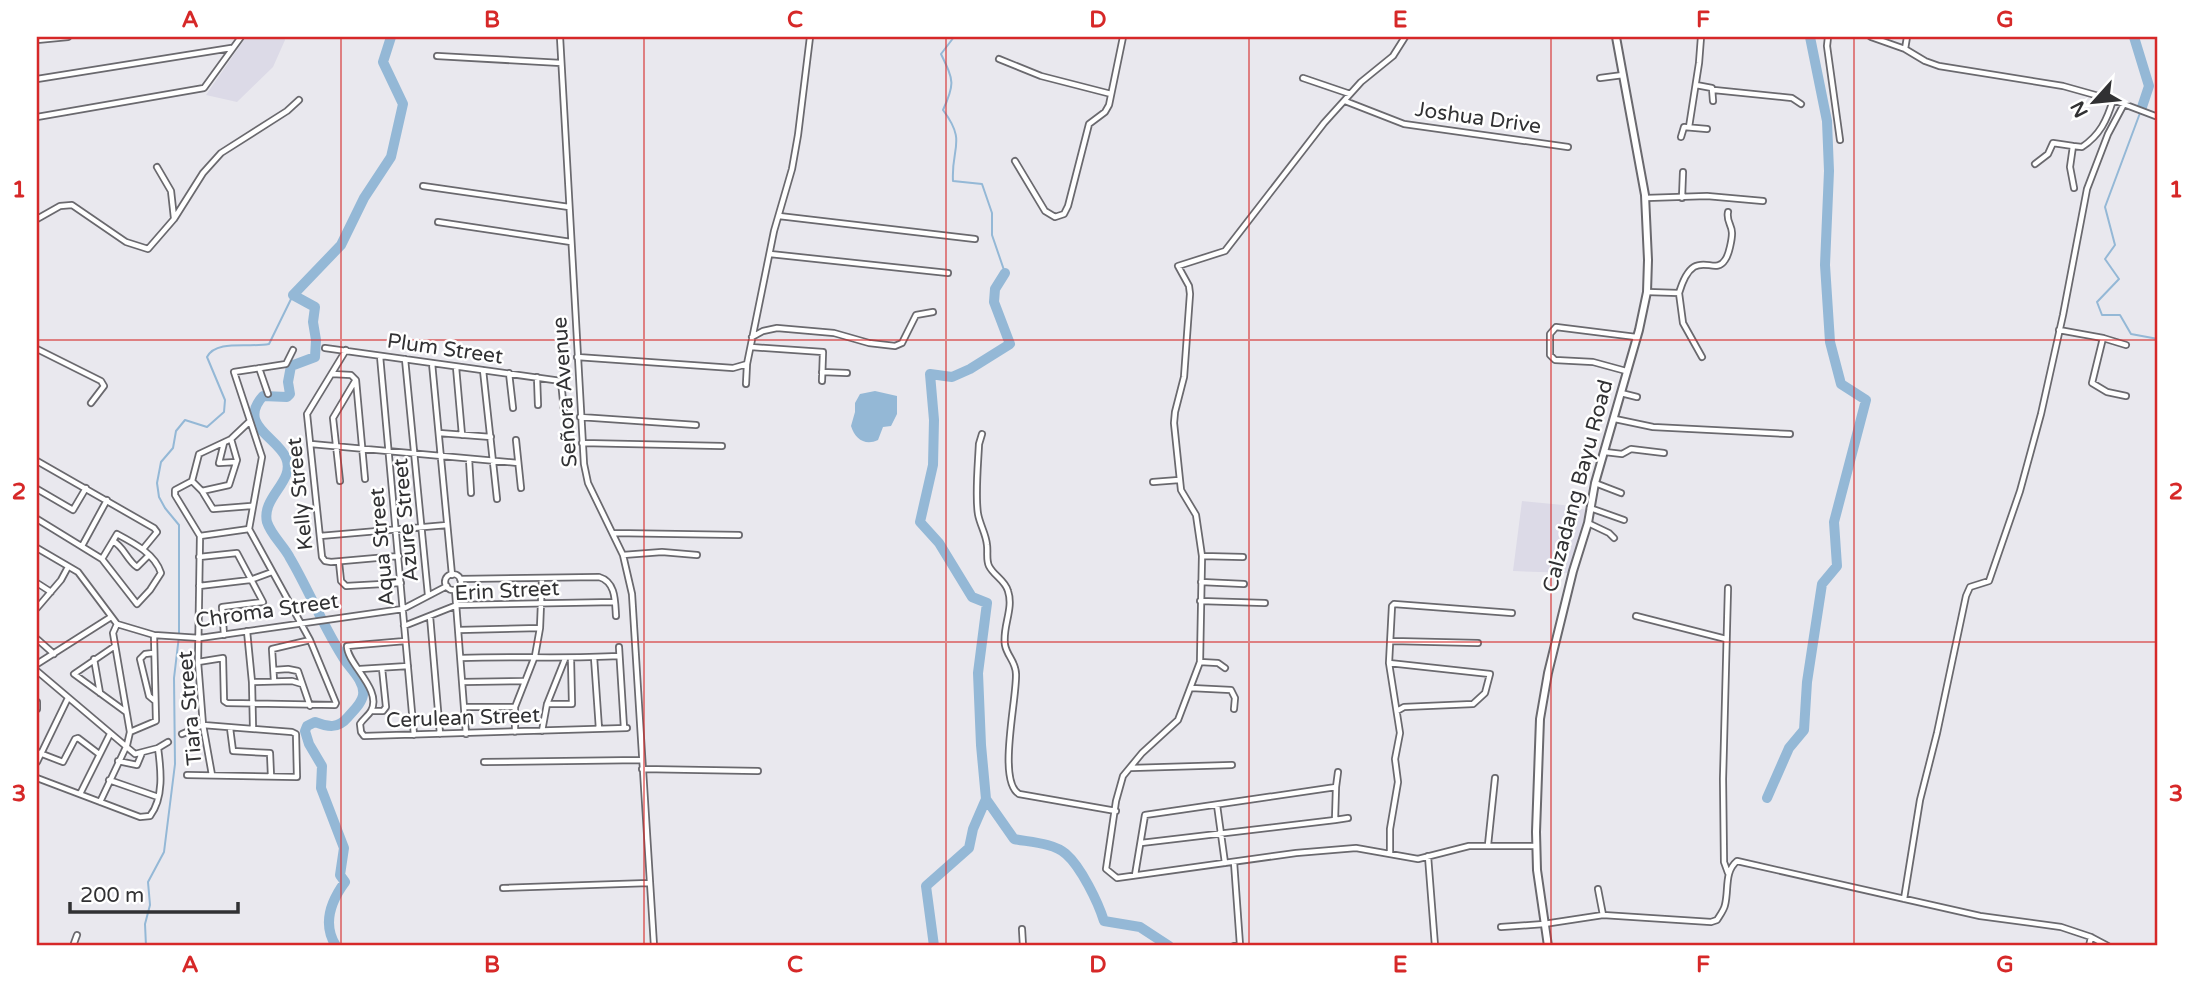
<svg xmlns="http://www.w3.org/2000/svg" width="2195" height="983" viewBox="0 0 2195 983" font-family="'Varela Round',sans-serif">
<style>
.built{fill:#dcdae7}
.water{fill:#94b8d6}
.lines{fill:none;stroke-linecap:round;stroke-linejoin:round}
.stream{stroke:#94b8d6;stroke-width:2}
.river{stroke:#94b8d6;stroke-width:10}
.minor-casing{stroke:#6a696e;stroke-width:8}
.tertiary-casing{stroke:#6a696e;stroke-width:10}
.minor{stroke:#fff;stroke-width:4.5}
.tertiary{stroke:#fff;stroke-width:6}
.grid{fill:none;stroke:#d62828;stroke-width:2;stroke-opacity:0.55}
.labels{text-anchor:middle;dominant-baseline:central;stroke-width:5;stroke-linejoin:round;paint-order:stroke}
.street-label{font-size:21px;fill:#313133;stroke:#fff}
.neatline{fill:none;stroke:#d62828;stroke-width:2.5}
.grid-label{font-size:23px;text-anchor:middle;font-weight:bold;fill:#d62828}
</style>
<rect width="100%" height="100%" fill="#e9e8ee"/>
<path class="built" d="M246,37H284L285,40L273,67L237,102L206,95Z
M1522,501L1563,505L1587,510L1570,573L1513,571Z"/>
<path class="water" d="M875,391L897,396V414L891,426L883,427L878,440C865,446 855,439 851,426L855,412V403L860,394Z"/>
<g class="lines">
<path class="stream" d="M954,37L941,54C954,81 955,84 943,110C967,142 951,147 953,181L982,184L992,213V235L1005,273
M2140,113L2105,207L2115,245L2105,259L2119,279L2097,302L2102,315H2120L2131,334L2158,339
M146,946L145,924L150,905L148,882L164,852L175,764L174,678L179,636V525L165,508L159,497L157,483L161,462L173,448L176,431L185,420L207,427L224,412L225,400L207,357C216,339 250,348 269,344L293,295"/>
<path class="river" d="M2134,37L2149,86L2142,107
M1767,798L1789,748L1804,730L1807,682L1822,584L1837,566L1834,522L1866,400L1841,384L1830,342L1825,265L1829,171L1827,121L1810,37
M986,799L1014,839C1029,842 1054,843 1066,854C1081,867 1098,902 1104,921L1140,927L1169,946
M336,946C322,924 331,901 345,882L340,875L344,848L321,788L322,766L309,744L305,731L307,726L315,722C328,727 338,729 348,717C353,711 362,703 363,695C365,683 353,671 346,662C324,629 310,592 290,558C284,546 271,535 267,522C261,497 296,481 286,458C277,437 237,425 263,396L287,397L290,394L288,382L291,366L315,357L316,340L313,322L315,307L293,295L341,245L364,198L391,157L403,104L383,62L391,37
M934,946L926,886L969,848L973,829L986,799L981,745L978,673L987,603L972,597L939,543L920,522L933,465L934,420L930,374L952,377L970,369L1010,344L994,302L995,289L1005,273"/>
<g class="minor-casing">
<path id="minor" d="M560,37L584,464L588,483L623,555L632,594L654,946
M1405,37L1393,56L1361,82L1324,123L1225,251L1178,266L1189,286L1190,294L1184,377L1175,412L1174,423L1181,490L1196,515L1202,556L1200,662L1178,720L1142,753L1123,776L1116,801L1106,869L1117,878L1296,853L1356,848L1418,859L1469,846H1536
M1828,37L1827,46L1840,140
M1871,37L1905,49L1925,61L1939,66L2063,86L2113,100L2158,117
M37,40L68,37
M1905,49L1907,37
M437,56L561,63
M999,59L1041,76L1111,94
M1303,78L1350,94
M1600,78L1623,75
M37,79L231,48
M1696,85L1712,88L1713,101
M1714,90L1792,98L1801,104
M1345,101L1404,124L1568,147
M37,117L204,88L241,37
M1689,127L1699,63L1701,37
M1681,137L1684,127L1707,129
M1015,161L1045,211L1055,217L1064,214L1068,206L1089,124L1105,112L1109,105L1123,37
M2035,164L2048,154L2053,143L2073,146
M157,167L171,191L174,218
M423,186L569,207
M2074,188L2070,167L2073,146L2082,147C2100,135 2107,120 2113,100
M1646,198L1707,196L1763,201
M1682,198L1683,172
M779,216L975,239
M37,219L60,206L72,205L126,242L148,249L174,219L203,173L221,153L287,111L299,100
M438,222L571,242
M770,254L948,273
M1647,292L1679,293L1683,323L1702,357
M1679,293C1694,243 1714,278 1725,260C1729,255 1732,239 1732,233C1732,225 1726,221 1728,212
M2059,330L2103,338L2126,345
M752,337L763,331L777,328L834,333L869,343L895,346L902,343L916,315L933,312
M2103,338L2092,383L2107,392L2126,396
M751,347L823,352L822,381
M325,348L561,381L564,411
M37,349L101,381L104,386L91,403
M346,350L307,414L322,557L325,561L331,562L399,556
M380,356L414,735
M577,357L733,368L747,364L774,231L792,169L798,135L810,37
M405,359L428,595
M432,363L452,575
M456,367L462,435
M259,368L268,394
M483,370L497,499
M1626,371L1593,362L1555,360L1550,355V334L1556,327L1636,337
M822,372L847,373
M509,373L513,408
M332,374L351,375L356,380L365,479
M537,377L538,405
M746,384L747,364
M1621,393L1637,397
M580,417L696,425
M1615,419L1653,427L1790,434
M439,433L491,437
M982,434L979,444C978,465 975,495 978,514C980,525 986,534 987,545C988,552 986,560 989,566C994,576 1005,580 1008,591C1014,609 1002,627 1005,645C1007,656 1016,662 1016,674C1017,699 997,781 1019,794L1116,811
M516,440L521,488
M224,443L219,463L236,462
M582,443L722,446
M311,444L518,463
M1605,452L1622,454L1631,449L1664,453
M469,459L471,493
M37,461L154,528L157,532L143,549
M192,481L202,491L213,509L251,506
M340,481L333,418L355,381
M1153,482L1179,480
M1595,483L1621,493
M37,489L73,510L86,488
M202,491L229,485L237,460L231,439
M1590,508L1624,520
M37,519L102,559L137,604L150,590L161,573C155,554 134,543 117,534L102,559
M1588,523L1609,533L1614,538
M613,533L739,535
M200,536L249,529
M320,536L447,525
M113,541C124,547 127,560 137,567L149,555
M82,546L107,500
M37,548L78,572L117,624L154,635L200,638L403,609L447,586
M623,555L662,552L697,555
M1202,556L1243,557
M199,557L237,553L263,602L222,607L224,635
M339,562L341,581L346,586L401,583
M445 582a8 8 0 1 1 16 0a8 8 0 1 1-16 0Z
M460,579L599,577C616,582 615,601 616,616
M1201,582L1244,584
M37,583L51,592
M199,586L250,580L272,572
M1728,588L1723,779L1724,862L1728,873
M455,590L466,734
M1200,601L1265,603
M37,608L61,580L68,567
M430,616L440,734
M1636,616L1726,639
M404,626L457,605L615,602
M459,630L540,628
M247,631L252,682L253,728
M37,639L54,654
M405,641L347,646C347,664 383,690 371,711C368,716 363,719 360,724L361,732L364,736L627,728
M1392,641L1478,643
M115,646L74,674L126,712
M619,647L624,728
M153,653L145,654L140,659L149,696L155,701
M594,657L599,729
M461,658C514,656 566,659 619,656
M94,659L100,693
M198,662L223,658L224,701L227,703L335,705L336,703L310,640
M1200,662L1218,663L1225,668
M1389,663L1490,674L1485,693L1473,704L1404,707L1397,711
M37,664L111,617
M360,669L408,666
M274,670L288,669L298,671L310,706
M37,671L135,754L158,748L168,742
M274,681L272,649L310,640L249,529L262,457L234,372L286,364L293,350
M252,682L292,681L302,684
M462,682L523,681
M1191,688L1231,690L1235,698L1234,709
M37,702V709
M547,704H572L571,659
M464,707H515
M371,711H383L386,707L382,668
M230,728L233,751L270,753L271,776
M542,731L547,704L565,659
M130,732L156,721L154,635
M515,732V707L535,656L540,628L542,578
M182,734L203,725L292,732L296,734L297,777L187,775
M37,752L63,762L75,739L78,738L99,754
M118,761L137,765L142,753
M37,762L68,698
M484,762L642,760
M1131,768L1232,765
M642,769L758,771
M212,775L203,725L198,662L200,536L175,495V490L192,481L199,454L231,439L250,421
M37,778L140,817L150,816C164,798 161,770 158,748
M109,780L158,797
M1336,787L1338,772
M80,794L110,734
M100,802L127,745L130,732L113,633L117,624
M1217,805L1225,863
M1335,820L1348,818
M1488,845L1495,778
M1390,853V829L1398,782L1395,759L1400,733L1389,663L1392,606L1394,604L1512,613
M1428,856L1435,946
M1234,862L1240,945L1234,946
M1135,875L1145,815L1336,787L1335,820L1141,843
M503,888L649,883
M1598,889L1603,915
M1904,899L1920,800L1937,733L1966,596L1970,587L1989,581L2020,491L2041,414L2063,315L2087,189L2108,134L2124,104
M1501,927L1544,924L1603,915L1711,922L1717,920C1720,915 1724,910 1725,905C1729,889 1724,872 1737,861L1980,916L2061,927L2091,937L2108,946
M1022,929L1023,946
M73,946L77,935
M2089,946L2091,937"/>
</g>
<g class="tertiary-casing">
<path id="tertiary" d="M1548,946L1537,870L1536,832L1540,719L1548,673L1573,571L1588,523L1595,483L1639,330L1647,292L1648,260L1645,195L1616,37"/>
</g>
<use href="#minor" class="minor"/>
<use href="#tertiary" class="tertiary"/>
</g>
<path class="grid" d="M341,37V946M644,37V946M946,37V946M1249,37V946M1551,37V946M1854,37V946M37,340H2158M37,642H2158"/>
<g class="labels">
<g class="street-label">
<text transform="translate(1478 118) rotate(8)">Joshua Drive</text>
<text transform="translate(445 349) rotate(8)">Plum Street</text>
<text transform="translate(565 392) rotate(-94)">Señora Avenue</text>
<text transform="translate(1578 486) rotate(-75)">Calzadang Bayu Road</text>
<text transform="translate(300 494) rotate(-96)">Kelly Street</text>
<text transform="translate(406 520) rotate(-95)">Azure Street</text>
<text transform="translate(382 547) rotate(-95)">Aqua Street</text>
<text transform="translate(507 591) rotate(-3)">Erin Street</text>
<text transform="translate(267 611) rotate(-8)">Chroma Street</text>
<text transform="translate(190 708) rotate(-95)">Tiara Street</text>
<text transform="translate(463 718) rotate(-2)">Cerulean Street</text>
</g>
</g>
<rect width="2195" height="983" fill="none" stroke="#ffffff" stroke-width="77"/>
<g transform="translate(2094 102) rotate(243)" stroke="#ffffff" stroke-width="5" paint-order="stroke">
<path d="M0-5L12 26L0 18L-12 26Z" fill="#313133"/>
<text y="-10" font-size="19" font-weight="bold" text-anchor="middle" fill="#313133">N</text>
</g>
<path d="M70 902v10h168v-10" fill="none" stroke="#313133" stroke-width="3.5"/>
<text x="80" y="902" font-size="21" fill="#313133" stroke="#ffffff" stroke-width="5" paint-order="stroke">200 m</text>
<rect x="38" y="38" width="2118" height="906" class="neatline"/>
<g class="grid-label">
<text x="190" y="27">A</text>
<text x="492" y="27">B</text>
<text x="795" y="27">C</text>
<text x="1098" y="27">D</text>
<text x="1400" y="27">E</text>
<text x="1703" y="27">F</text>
<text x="2005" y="27">G</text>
<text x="19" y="197">1</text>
<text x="2176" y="197">1</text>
<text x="19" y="499">2</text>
<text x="2176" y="499">2</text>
<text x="19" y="801">3</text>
<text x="2176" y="801">3</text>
<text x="190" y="972">A</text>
<text x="492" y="972">B</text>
<text x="795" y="972">C</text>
<text x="1098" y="972">D</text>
<text x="1400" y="972">E</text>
<text x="1703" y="972">F</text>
<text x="2005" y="972">G</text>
</g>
</svg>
